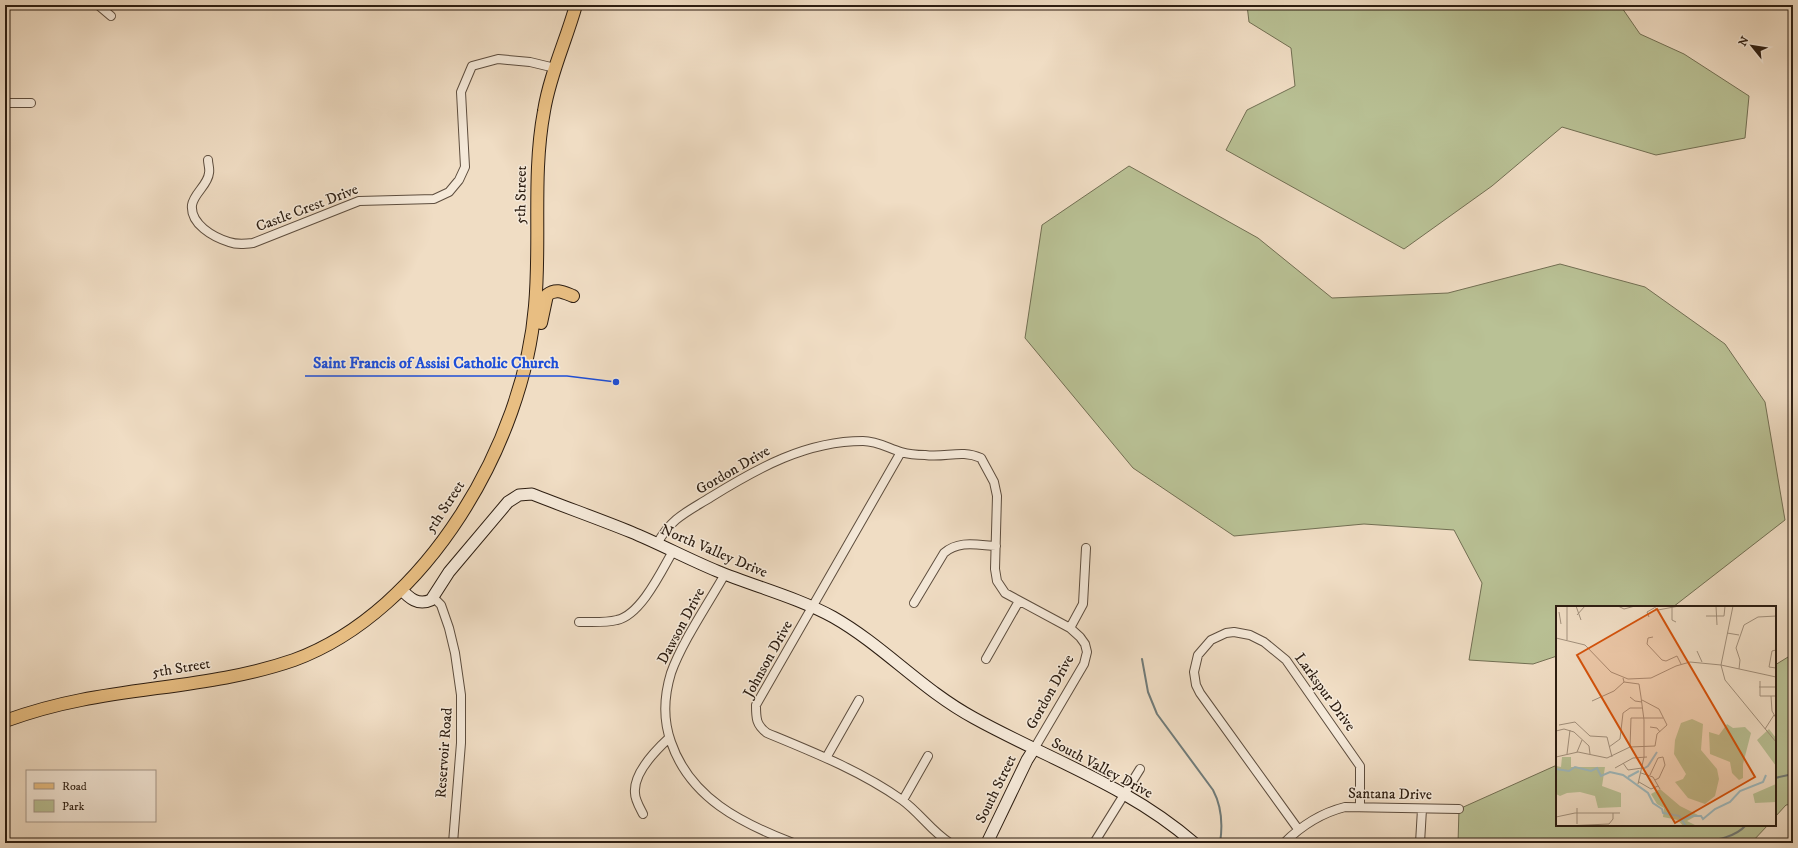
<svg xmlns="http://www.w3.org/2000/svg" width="1798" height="848" viewBox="0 0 1798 848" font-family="'IM FELL DW Pica',serif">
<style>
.green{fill:#b9c195;stroke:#726f53}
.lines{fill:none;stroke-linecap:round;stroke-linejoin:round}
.stream{stroke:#707b79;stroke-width:2}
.street-casing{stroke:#5d4d3e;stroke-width:10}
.secondary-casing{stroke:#2c1d11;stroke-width:13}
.primary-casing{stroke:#2c1d11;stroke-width:14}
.street{stroke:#f5e9d9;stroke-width:8}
.secondary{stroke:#f5e9d9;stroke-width:11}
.primary{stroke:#e8be82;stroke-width:12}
.labels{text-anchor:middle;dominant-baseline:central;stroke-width:3;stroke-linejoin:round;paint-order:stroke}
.street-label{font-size:15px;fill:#2c1d11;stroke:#f5e9d9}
.inset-river{fill:none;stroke:#9eb9be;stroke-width:2}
.inset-road{fill:none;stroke:#a2907c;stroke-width:1}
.view{fill:#d5530c;fill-opacity:0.15;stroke:#d5530c;stroke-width:2}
.inset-edge{fill:none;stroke:#2c1d11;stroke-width:2}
.leader{fill:none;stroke:#1d4ed8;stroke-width:1.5}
.callout-dot{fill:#1d4ed8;stroke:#f5e9d9;stroke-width:1.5}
.callout-label{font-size:16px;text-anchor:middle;font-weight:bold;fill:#1d4ed8;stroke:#f5e9d9;stroke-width:3;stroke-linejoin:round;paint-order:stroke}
</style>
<rect width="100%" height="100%" fill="#f0ddc4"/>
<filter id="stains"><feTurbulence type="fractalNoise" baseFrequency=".005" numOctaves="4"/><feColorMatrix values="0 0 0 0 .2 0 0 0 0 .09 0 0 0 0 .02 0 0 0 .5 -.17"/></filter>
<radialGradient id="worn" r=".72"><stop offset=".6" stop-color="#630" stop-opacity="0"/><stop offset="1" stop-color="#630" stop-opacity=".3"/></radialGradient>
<path class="green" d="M1247,5H1620L1640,34L1684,54L1749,96L1745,138L1656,155L1562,127L1492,186L1404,249L1226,150L1247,110L1295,86L1291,48L1249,22Z
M1129,166L1258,238L1332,298L1448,293L1560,264L1645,287L1725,344L1765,402L1785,520L1673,607H1557V656L1533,664L1469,660L1482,583L1454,530L1364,524L1234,536L1133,468L1025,338L1042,225Z
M1793,654V804L1786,805L1775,817V665Z
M1557,765V825H1768L1751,843H1458L1459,809Z"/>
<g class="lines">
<path class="stream" d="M1142,659L1148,692L1157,714L1213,790C1222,807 1223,824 1220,843
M1775,778L1793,774
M1692,843C1710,840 1733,840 1746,825"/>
<g class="street-casing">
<path id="street" d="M98,5L111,16
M5,103H31
M208,160C208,164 210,169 209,173C208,185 194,193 192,205C190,224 213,237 229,242C237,245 245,244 253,243L359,201L434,199L449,192L459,180L465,167L461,92L472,66L498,59L530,62L555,68
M901,452L756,705C756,718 756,725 767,733C813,752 861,771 902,800C919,812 932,832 950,843
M657,544C671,518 687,512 711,497C758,468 806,441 863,441C877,441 888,448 901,452C908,454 917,455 925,455C946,458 961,449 981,458L994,482L997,496L995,569L997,581L1005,593L1070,628L1080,637L1085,644L1087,652L1084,664L1034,749
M725,574C708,604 682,642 671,673C664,696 663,720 671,742C690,798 741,823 793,843
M434,598L441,605L449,628L455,653L461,695V743L453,843
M914,603L944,553C959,540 977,545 996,546
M579,622C592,622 605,623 617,620C641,615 662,570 673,551
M1070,628L1083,604L1086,548
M986,659L1019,601
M826,758L859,700
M903,800L928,756
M643,814C640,808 635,800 635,793C633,773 656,750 669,738
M1298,829L1200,693L1196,685L1194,672L1198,655L1211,640L1226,633L1234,632L1250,635L1264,642L1286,660L1360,766V806
M1094,843L1140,769
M1284,843C1302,825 1321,813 1345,807L1459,809
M1420,843L1422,809"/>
</g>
<g class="secondary-casing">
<path id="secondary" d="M401,589C409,598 418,606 431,600L449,572L508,502L519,495L532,494C565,507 599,519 631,532C660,544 688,559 717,571C756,587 796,597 833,617C884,646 922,690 974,718C1048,759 1129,786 1194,843
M987,843L1027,760L1034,749"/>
</g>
<g class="primary-casing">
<path id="primary" d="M541,323L547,295C556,288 563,292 573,296
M5,721C30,712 55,705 81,700C152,686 225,684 294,660C427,611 524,442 535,306C541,241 532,175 544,111C550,74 566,41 576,5"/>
</g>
<use href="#street" class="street"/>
<use href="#secondary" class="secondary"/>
<use href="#primary" class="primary"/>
</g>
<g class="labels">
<g class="street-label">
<text transform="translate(521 195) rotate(-89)">5th Street</text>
<text transform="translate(307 208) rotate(-21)">Castle Crest Drive</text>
<text transform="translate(733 470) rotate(-30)">Gordon Drive</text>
<text transform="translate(445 507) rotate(-57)">5th Street</text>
<text transform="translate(714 551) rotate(23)">North Valley Drive</text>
<text transform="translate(681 626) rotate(-62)">Dawson Drive</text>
<text transform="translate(768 659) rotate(-61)">Johnson Drive</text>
<text transform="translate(181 668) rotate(-9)">5th Street</text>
<text transform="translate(1050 692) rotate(-61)">Gordon Drive</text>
<text transform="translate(1325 692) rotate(54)">Larkspur Drive</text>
<text transform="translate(444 753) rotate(-86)">Reservoir Road</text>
<text transform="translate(1102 768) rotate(28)">South Valley Drive</text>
<text transform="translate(996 789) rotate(-64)">South Street</text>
<text transform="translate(1390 794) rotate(1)">Santana Drive</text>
</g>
</g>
<g transform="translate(1556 606)">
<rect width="220" height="220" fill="#f0ddc4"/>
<path d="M136,113L147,118L145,144L161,163L163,173L159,190L149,198L132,192L119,176L127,173L130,168L118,148L119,134L125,117ZM171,118L177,122L189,121L195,127L187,158V172L183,174L176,167L174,156L154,148L153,126L163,129ZM213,123L220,132V160L201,134ZM6,151H15V161H49L46,180L65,187V201L42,202L39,190L24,186L11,187L4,190L0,188V160L5,161ZM220,178V196L199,197L197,188ZM104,183L124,200L142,209L131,215L141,220H127L122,214L107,211L108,202L101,198L95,188Z" fill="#b9c195"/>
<path class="inset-river" d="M0,163L13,165L19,161L35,165L41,162L45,170L54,166L67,169L92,187L97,197L106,203L107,207L123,210L130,220M87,163L92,160L101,146M72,171L83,165M127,213L137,210H145L147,213L159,203L174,196L184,185L207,176L210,169"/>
<path class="inset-road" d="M11,0V34M20,0L25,14M62,0L68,3L79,0M97,0L102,4L123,0M160,0L161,19M177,0L165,59L220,71M116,1V14L120,16M3,6L5,18M21,9L29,0M150,10H168L169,0M93,11L91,6L98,2M171,27L183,29M97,31L92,32L91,38L106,54L110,55L121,50L125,58M0,32L29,39L55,66L72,73L95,72L120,60L134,56L165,59L169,74L220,136M220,44L216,45L213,61L220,62M141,45L146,56M183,63L184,54L180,42L188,19L202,11L220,10M67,72L68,76L83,78L85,91L88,114V151L82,178M204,75V90H220M203,81H220M215,90L216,105L220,112M74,91L79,95L86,96M36,95L58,85L68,76M3,119L19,116L34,130L51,131M94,121L101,122L104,126M209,123L218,109M0,125L8,123L18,126L33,140L34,148M51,131L56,151M53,141L64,133L67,107L74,102H86M74,141L75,112H107M21,146L26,134M11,148L14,124M0,151L22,146L51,152L74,141L99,140L101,128L111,119L103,103L86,94M67,157L72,164L86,162M59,162L77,152L91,151M85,167L97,171L104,183M94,169L102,152L107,151L109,159L103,172L99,174M83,176L95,183L102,180M21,202V218M0,211L19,207H64M9,220L53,218L57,213V207"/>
<path class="view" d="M101,3L199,171L119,217L21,49Z"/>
<rect width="220" height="220" class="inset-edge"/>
</g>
<path class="leader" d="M616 382L567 376H305"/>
<circle class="callout-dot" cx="616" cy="382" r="4"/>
<g class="callout-label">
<text x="436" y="368">Saint Francis of Assisi Catholic Church</text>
</g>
<rect width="1798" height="848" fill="none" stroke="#f0ddc4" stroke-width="20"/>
<rect x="6" y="6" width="1786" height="836" fill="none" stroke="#2c1d11" stroke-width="2"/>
<rect x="10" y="10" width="1778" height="828" fill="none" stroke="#2c1d11"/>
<rect x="26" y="770" width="130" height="52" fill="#f5e9d9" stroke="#a59789"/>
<rect x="34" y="783" width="20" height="6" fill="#e8be82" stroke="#a59789"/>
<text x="62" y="790" font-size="12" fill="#2c1d11">Road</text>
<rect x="34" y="800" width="20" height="12" fill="#b9c195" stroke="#a59789"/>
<text x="62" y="810" font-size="12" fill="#2c1d11">Park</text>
<g transform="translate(1752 46) rotate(300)" stroke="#f5e9d9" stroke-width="3" paint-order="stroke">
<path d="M0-3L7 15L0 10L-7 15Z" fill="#2c1d11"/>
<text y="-6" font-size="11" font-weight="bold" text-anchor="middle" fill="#2c1d11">N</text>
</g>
<rect width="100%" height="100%" filter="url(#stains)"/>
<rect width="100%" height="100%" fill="url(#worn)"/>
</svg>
